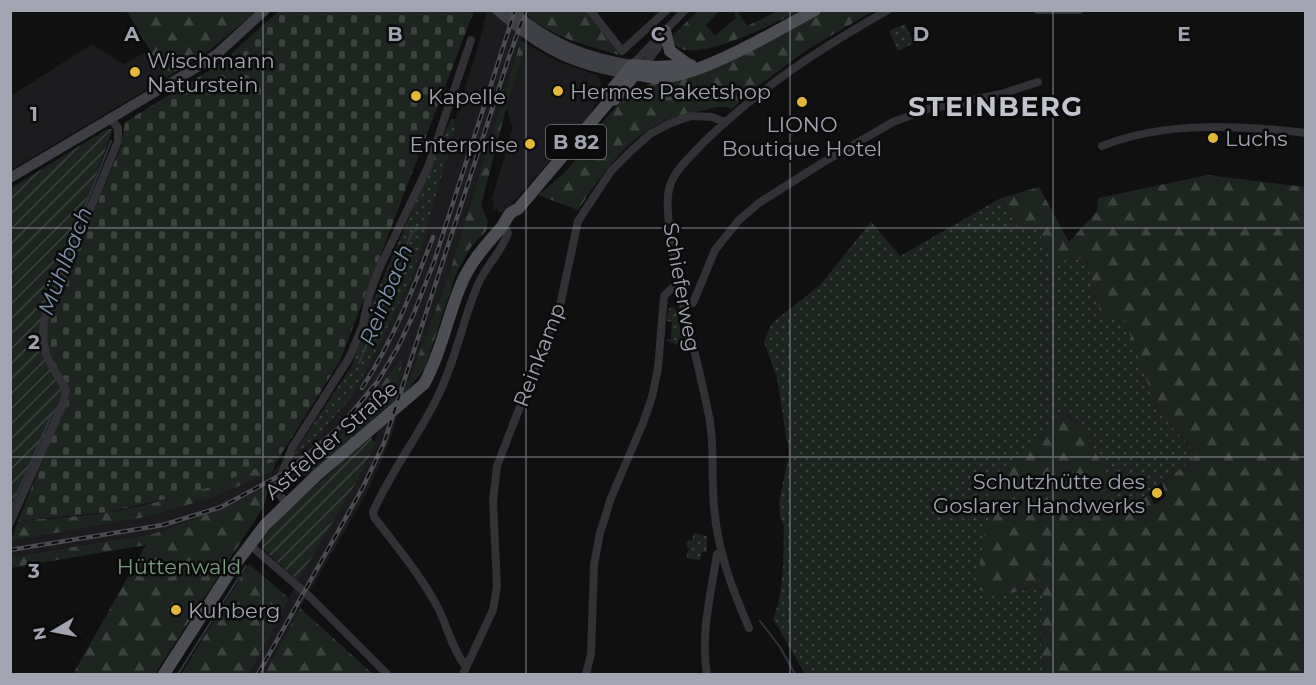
<svg xmlns="http://www.w3.org/2000/svg" width="1316" height="685" viewBox="0 0 1316 685" font-family="Montserrat,sans-serif">
<style>
.built{fill:#1c1c1e}
.grass{fill:url(#grass-dots)}
.forest{fill:url(#forest-firs)}
.cemetery{fill:url(#cemetery-stones)}
.garden{fill:url(#garden-furrows)}
.lines{fill:none;stroke-linecap:round;stroke-linejoin:round}
.stream{stroke:#2e353d;stroke-width:2}
.street{stroke:#313136;stroke-width:8}
.secondary{stroke:#3f4045;stroke-width:10}
.primary{stroke:#4d4e54;stroke-width:12}
.rail-casing{stroke:#4c4d52;stroke-width:4.5}
.rail{stroke:#0b0b0c;stroke-width:2;stroke-dasharray:7;stroke-linecap:butt}
.grid{fill:none;stroke:#a2a5b1;stroke-width:1.5;stroke-opacity:0.55}
.poi-dot{fill:#e2b836;stroke:#0b0b0c;stroke-width:2}
.labels{text-anchor:middle;dominant-baseline:central;stroke-width:5;stroke-linejoin:round;paint-order:stroke}
.shield{fill:#0b0b0c;stroke:#757780;stroke-width:1.5}
.shield-label{font-size:20px;font-weight:bold;fill:#a2a5b1}
.poi-label{font-size:21px;fill:#a2a5b1;stroke:#0b0b0c;text-anchor:start}
.street-label{font-size:21px;fill:#a2a5b1;stroke:#0b0b0c}
.park-label{font-size:21px;fill:#7a9b7f;stroke:#0b0b0c}
.water-label{font-size:22px;font-style:italic;fill:#7b90aa;stroke:#0b0b0c}
.district-label{font-size:27px;font-weight:bold;letter-spacing:1.5px;fill:#c2c4cd;stroke:#0b0b0c}
.grid-label{font-size:20px;text-anchor:middle;font-weight:bold;fill:#a2a5b1;stroke:#0b0b0c;stroke-width:5;stroke-linejoin:round;paint-order:stroke}
</style>
<defs>
<pattern id="grass-dots" width="8" height="8" patternUnits="userSpaceOnUse" patternTransform="scale(1.5)"><rect width="8" height="8" fill="#1e2520"/><path d="M2 2h.1M6 6h.1" fill="none" stroke="#3c423e" stroke-width="1.8" stroke-linecap="round"/></pattern>
<pattern id="forest-firs" width="22" height="20" patternUnits="userSpaceOnUse" patternTransform="scale(1.5)"><rect width="22" height="20" fill="#1e2520"/><path d="M5 1l3.5 6h-7zM16 11l3.5 6h-7z" fill="#3c423e"/></pattern>
<pattern id="cemetery-stones" width="16" height="16" patternUnits="userSpaceOnUse" patternTransform="scale(1.5)"><rect width="16" height="16" fill="#1e2520"/><path d="M2 7V4a2 2 0 0 1 4 0v3zM10 15v-3a2 2 0 0 1 4 0v3z" fill="#3c423e"/></pattern>
<pattern id="garden-furrows" width="10" height="10" patternUnits="userSpaceOnUse" patternTransform="scale(1.5)"><rect width="10" height="10" fill="#1e2520"/><path d="M-1 1l2-2M0 10L10 0M9 11l2-2" fill="none" stroke="#3c423e"/></pattern>
</defs>
<rect width="100%" height="100%" fill="#101011"/>
<path class="built" d="M487,11H530L449,274L409,380L389,443L368,491L300,608L265,674H248L298,581L360,476L388,408L402,359L337,440L310,461L271,486L226,507L153,534L11,557V541L151,516L211,498L273,471L317,436L351,398L455,129V119L479,44Z
M92,44L123,64L150,50L166,78L11,170V96Z
M526,44L559,62L594,74L599,78L603,90L589,116L509,207L500,213L494,209L492,198L513,127L506,109Z"/>
<path class="grass" d="M905,24L914,43L898,51L889,31Z
M451,119H455V129L413,274L377,349L351,398L317,436L291,458L353,364L363,325Z
M1001,198L1018,227H1036L1086,258L1101,316L1123,315L1159,413L1198,455L1138,501L1124,515L1109,502L1104,469L1083,429L1066,414L1025,451L1009,469L989,516L1020,591L1040,583C1046,598 1041,610 1041,626C1040,642 1042,658 1044,674H805L773,619C785,590 783,556 784,526L780,517L779,502L789,454L777,378L764,341L772,323L820,285L871,222L900,256Z
M673,307L676,310L685,348L665,340L671,339L672,322L666,321L669,308Z
M694,533L707,536V552H702L700,560L686,558L689,548L687,547L688,540H692Z"/>
<path class="forest" d="M127,11H257L207,52L166,78Z
M530,11H588L619,55C589,46 553,38 528,16Z
M698,11H719L706,25L715,36L736,18L734,13L737,11L747,26L778,11H799C783,19 672,78 673,35Z
M822,11H873L805,51L748,94L732,109C721,104 712,109 701,111C638,120 611,161 578,210L538,195C550,185 563,175 573,163C592,138 611,106 638,88L723,62Z
M521,40L526,44L506,109L481,205L488,221L486,231L470,248L455,276L425,368L406,392L386,407L316,468L288,487L283,484L286,476L310,461L337,440L403,357L398,381L406,384L409,380L449,274Z
M1208,175L1305,187V674H1044C1042,657 1040,639 1041,621C1041,607 1045,597 1040,583C1015,592 1004,599 977,589C982,549 986,503 1009,469C1024,448 1047,431 1065,414L1083,429L1104,469L1109,502L1124,515L1148,494L1155,505L1166,496L1162,483L1198,455L1159,413L1123,316H1101L1086,258L1051,262L1037,227H1018L1001,198L1039,187L1069,242L1097,211L1098,198Z
M272,462L275,464L273,471L211,498L151,516L11,541L18,521C49,518 80,517 110,512C166,503 219,483 272,462Z
M271,484L262,509L155,674H73L146,545L11,568V557L153,534L226,507Z
M249,564L289,598L249,674H181Z
M300,608L373,674H265Z"/>
<path class="cemetery" d="M279,11H474L340,361L275,464L272,462L210,487L175,497L109,512L18,521L65,405L48,360L45,323L121,147L125,122L218,65Z"/>
<path class="garden" d="M107,129H113L42,322L41,341L65,390L62,404L11,507V188Z
M369,435L375,443L360,476L298,581L262,548V540L280,516L328,475Z"/>
<g class="lines">
<path class="stream" d="M43,314L111,141
M40,334L41,322
M359,363L403,257L411,234L417,229
M10,511L51,416L58,407
M760,621L780,647L795,674
M178,674L246,566"/>
<path class="street" d="M590,10L622,51L667,10
M1038,10H1079
M632,65L685,10
M642,68L657,49L665,33
M1102,146C1165,121 1239,125 1306,133
M683,306L693,303L715,250L739,220L759,203L822,163L893,122L928,109L1001,94L1038,82
M286,503L277,491V486L292,448L349,358L363,325L369,296L379,269L428,167L471,40
M10,523L63,404L66,390C49,360 41,357 44,321L118,141V128L111,119
M249,544L309,596L387,674
M749,628C732,589 717,549 714,506C711,476 715,446 709,416C698,361 682,307 673,252C670,235 665,206 669,189C673,171 692,155 704,142C761,87 819,49 888,10
M466,667C452,649 448,628 438,608C420,574 397,547 374,517L373,512C390,473 417,438 436,400C455,363 462,322 478,284C486,266 502,251 508,233L503,226
M463,674L493,610L497,586L493,501L497,466L561,301L578,221L611,171L632,150L650,134L671,123L691,116L712,117L725,122
M586,674L591,654L594,565L600,533L611,498L643,423L652,397L658,368L664,296L678,282
M707,674C700,635 711,593 717,554L722,552"/>
<path class="secondary" d="M497,10C541,49 574,66 632,74
M511,10C549,43 583,57 632,65
M10,178L199,66L217,54L265,10"/>
<path class="primary" d="M665,31L670,51L689,65
M610,97L613,88L632,65L656,67L691,65
M164,674L231,570L265,525L317,475L424,384C441,353 447,319 460,287C469,264 484,247 500,229C507,221 507,212 518,209L610,100L615,99L635,74C641,75 648,77 654,78C695,80 776,31 815,10"/>
<g class="rail-casing">
<path id="rail" d="M362,388C393,341 413,289 433,237
M10,550L163,525L221,507L288,471L339,428L378,381L398,347L414,313L434,262L515,10
M258,674L363,487L384,443L509,57L526,10"/>
</g>
<use href="#rail" class="rail"/>
</g>
<path class="grid" d="M263,10V674M526,10V674M790,10V674M1053,10V674M10,228H1306M10,457H1306"/>
<g class="poi-dot">
<circle cx="135" cy="72" r="6"/>
<circle cx="558" cy="91" r="6"/>
<circle cx="416" cy="96" r="6"/>
<circle cx="802" cy="102" r="6"/>
<circle cx="1213" cy="138" r="6"/>
<circle cx="530" cy="144" r="6"/>
<circle cx="1157" cy="493" r="6"/>
<circle cx="176" cy="610" r="6"/>
</g>
<g class="labels">
<rect class="shield" x="546" y="125" width="60" height="34" rx="4.5"/>
<g class="shield-label">
<text x="576" y="142">B 82</text>
</g>
<g class="poi-label">
<text x="147" y="60">Wischmann<tspan x="147" dy="24">Naturstein</tspan></text>
<text x="570" y="91">Hermes Paketshop</text>
<text x="428" y="96">Kapelle</text>
<text x="802" y="124" text-anchor="middle">LIONO<tspan x="802" dy="24">Boutique Hotel</tspan></text>
<text x="1225" y="138">Luchs</text>
<text x="518" y="144" text-anchor="end">Enterprise</text>
<text x="1145" y="481" text-anchor="end">Schutzhütte des<tspan x="1145" dy="24">Goslarer Handwerks</tspan></text>
<text x="188" y="610">Kuhberg</text>
</g>
<g class="street-label">
<text transform="translate(682 287) rotate(80)">Schieferweg</text>
<text transform="translate(539 355) rotate(-69)">Reinkamp</text>
<text transform="translate(331 440) rotate(-41)">Astfelder Straße</text>
</g>
<g class="park-label">
<text x="179" y="566">Hüttenwald</text>
</g>
<g class="water-label">
<text transform="translate(65 261) rotate(-69)">Mühlbach</text>
<text transform="translate(386 295) rotate(-68)">Reinbach</text>
</g>
<g class="district-label">
<text x="996" y="106">STEINBERG</text>
</g>
</g>
<g class="grid-label">
<text x="132" y="41">A</text>
<text x="395" y="41">B</text>
<text x="658" y="41">C</text>
<text x="921" y="41">D</text>
<text x="1184" y="41">E</text>
<text x="34" y="121">1</text>
<text x="34" y="349">2</text>
<text x="34" y="578">3</text>
</g>
<rect width="1316" height="685" fill="none" stroke="#a2a5b1" stroke-width="24"/>
<g transform="translate(54 631) rotate(260)" stroke="#0b0b0c" stroke-width="4.5" paint-order="stroke">
<path d="M0-4.5L10 22L0 15L-10 22Z" fill="#a2a5b1"/>
<text y="-9" font-size="16" font-weight="bold" text-anchor="middle" fill="#a2a5b1">N</text>
</g>
</svg>
